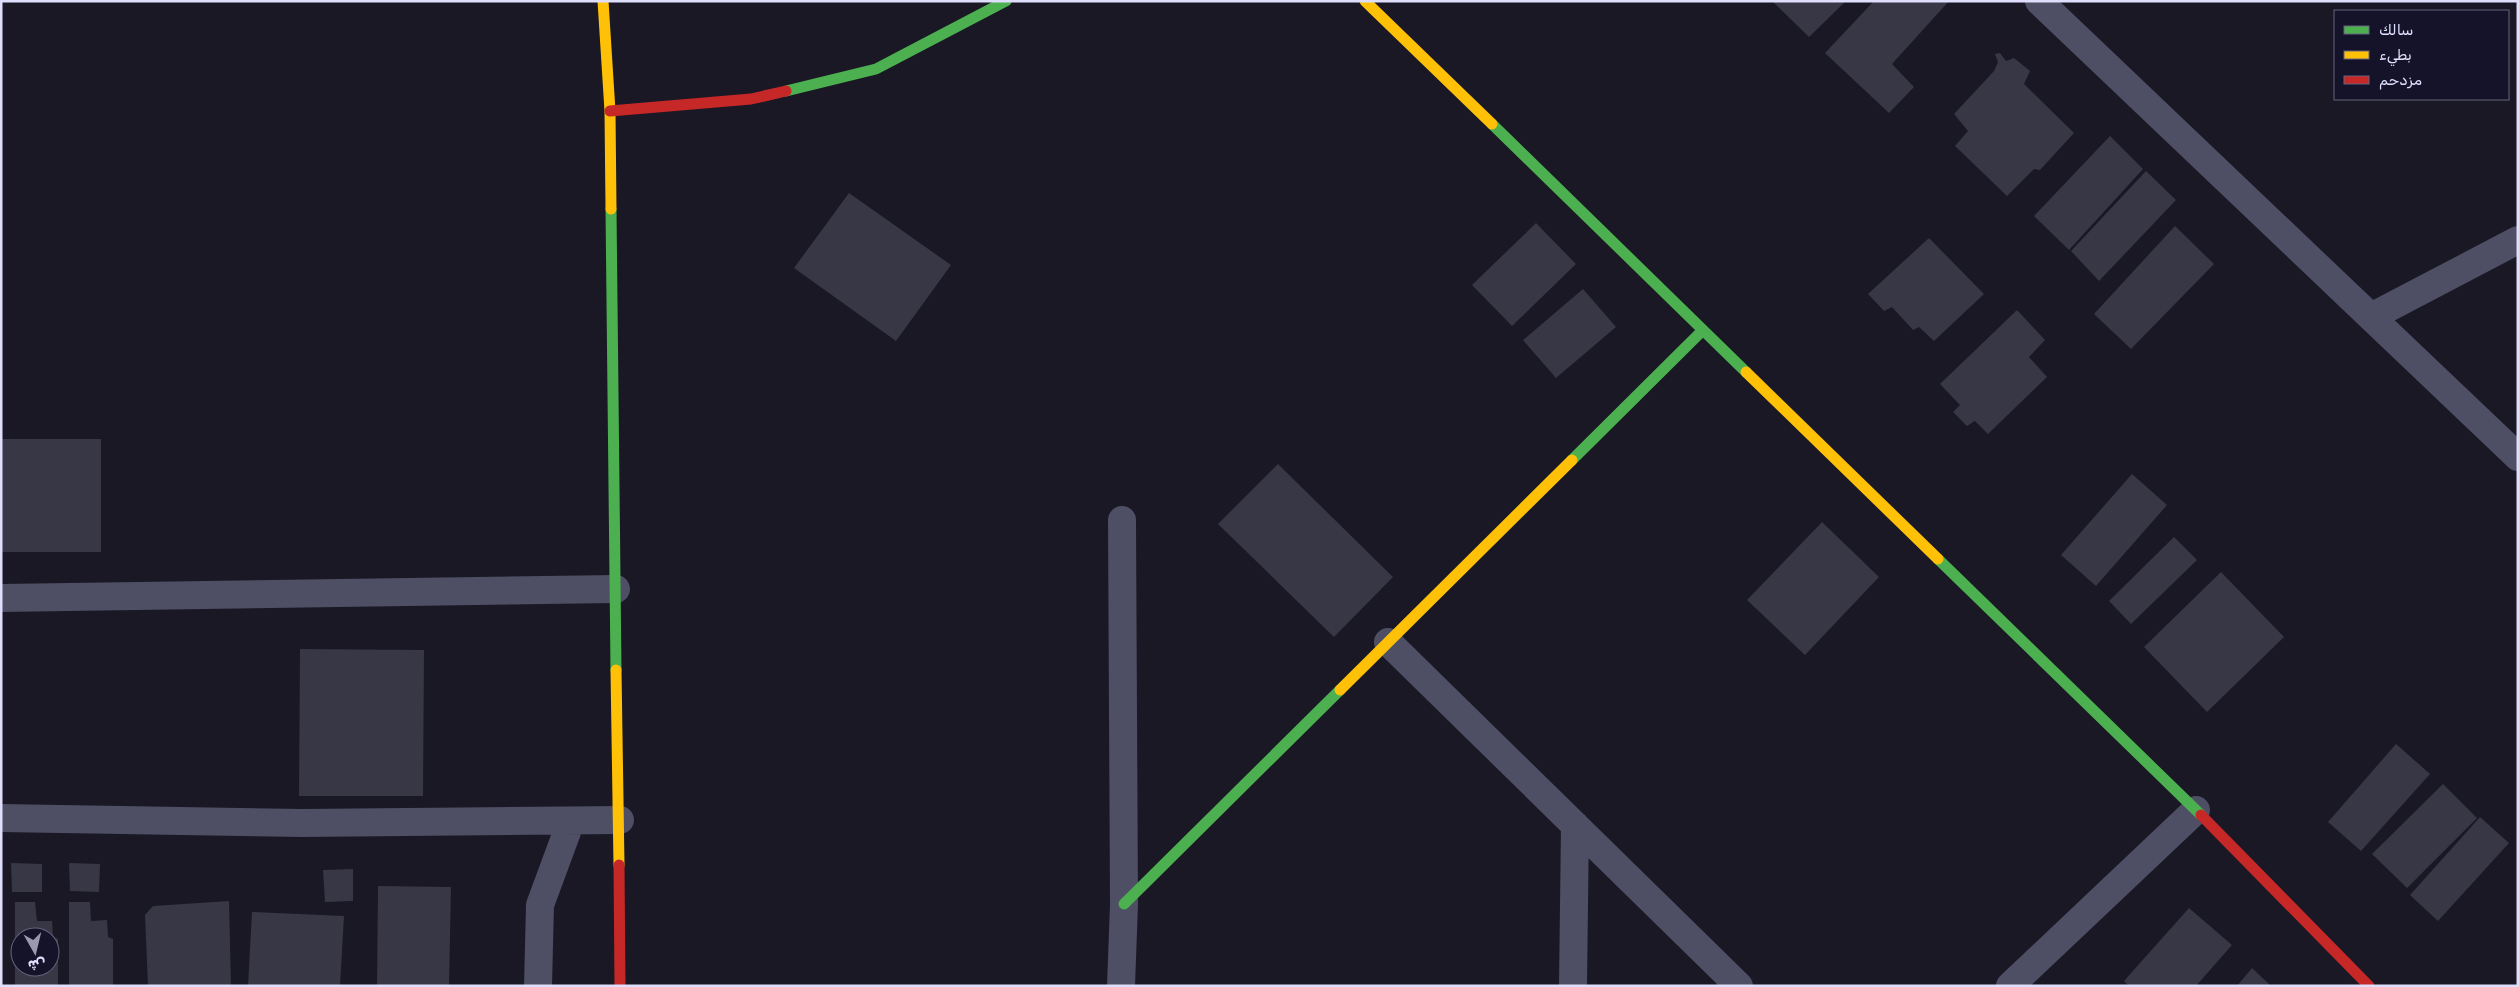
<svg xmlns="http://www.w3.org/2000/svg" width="2519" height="987" viewBox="0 0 2519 987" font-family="Rubik,'Noto Naskh Arabic',sans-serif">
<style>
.building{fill:#383745;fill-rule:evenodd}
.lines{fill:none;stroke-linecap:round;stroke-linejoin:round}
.street{stroke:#4e4e64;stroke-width:28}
.fast{stroke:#4caf50;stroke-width:11}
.slow{stroke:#ffc107;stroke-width:11}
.jam{stroke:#c62828;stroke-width:11}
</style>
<rect width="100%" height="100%" fill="#191824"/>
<path class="building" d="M1772,1H1846L1809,37Z
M1874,1H1949L1892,64L1914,87L1889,113L1825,53Z
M2000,53L2006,61L2014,58L2030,71L2024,84L2074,133L2040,170L2034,169L2007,196L1955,146L1968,131L1954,114L1994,71L1998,62L1995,54Z
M2110,136L2143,169L2069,250L2034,216Z
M2146,171L2176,200L2099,281L2071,251Z
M849,193L951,265L896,341L794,268Z
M1536,223L1576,264L1512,326L1472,285Z
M2175,226L2214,264L2131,349L2094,314Z
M1929,238L1984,294L1934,341L1919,327L1913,330L1892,307L1884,311L1868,294Z
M1583,289L1616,327L1556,378L1523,340Z
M2017,310L2045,340L2029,357L2047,377L1988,434L1975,421L1967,426L1953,412L1960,405L1940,384Z
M1,439H101V552H1Z
M1278,464L1393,577L1334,637L1218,524Z
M2132,474L2167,505L2096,586L2061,555Z
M1822,522L1879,577L1805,655L1747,600Z
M2174,537L2197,560L2131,624L2109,601Z
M2221,572L2284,637L2207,712L2144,647Z
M300,649L424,650L423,796H299Z
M2396,744L2430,774L2361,851L2328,822Z
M2443,784L2477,818L2407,888L2372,854Z
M2480,817L2509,843L2438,921L2410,895Z
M11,863L42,864V892H12Z
M69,863L100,864L99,892L70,891Z
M353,869V901L325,902L323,870Z
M378,886L451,887L449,986H377Z
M229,901L231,986H148L145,915L153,906Z
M15,902H35L37,921H52L53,937L58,939V986H15ZM20,937H50V967H20Z
M69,902H90L91,921L107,920L108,937L113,939V986H69Z
M2189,908L2232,945L2196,986H2129L2124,981Z
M252,912L344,916L340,986H248Z
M2252,968L2271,986H2237Z"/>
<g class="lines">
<path class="street" d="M2039,1L2518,457
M2371,317L2518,240
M1,598L616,589
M1388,642L1739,986
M1,818L302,823L620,820
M538,986L540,905L571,821
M1121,986L1124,904L1122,520
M1573,986L1575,825
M2010,986L2196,810"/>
<path class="fast" d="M786,91L876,69L1006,1
M1492,124L1746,372
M611,209L616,670
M1572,460L1703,330
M1938,559L2201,815
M1124,904L1340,690"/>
<path class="slow" d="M603,1L610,111L611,209
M1365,1L1492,124
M1746,372L1938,559
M616,670L619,865
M1340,690L1572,460"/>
<path class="jam" d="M610,111L751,99L786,91
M2201,815L2369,986
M619,865L620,986"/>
</g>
<rect width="2519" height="987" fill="none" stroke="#dfdefc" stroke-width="5"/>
<rect x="2334" y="10" width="175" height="90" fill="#151329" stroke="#66647d"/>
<rect x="2344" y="26" width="25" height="8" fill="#4caf50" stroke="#66647d"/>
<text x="2379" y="35" font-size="15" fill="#dfdefc">سالك</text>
<rect x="2344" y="51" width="25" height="8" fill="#ffc107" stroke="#66647d"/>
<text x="2379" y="60" font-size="15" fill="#dfdefc">بطيء</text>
<rect x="2344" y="76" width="25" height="8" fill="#c62828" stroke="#66647d"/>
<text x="2379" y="85" font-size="15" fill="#dfdefc">مزدحم</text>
<g transform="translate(35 952) rotate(172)"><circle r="24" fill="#151329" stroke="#66647d"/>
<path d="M0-4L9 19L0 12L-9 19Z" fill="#9a99b0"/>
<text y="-8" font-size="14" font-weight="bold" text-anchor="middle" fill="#dfdefc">ش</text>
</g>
</svg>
